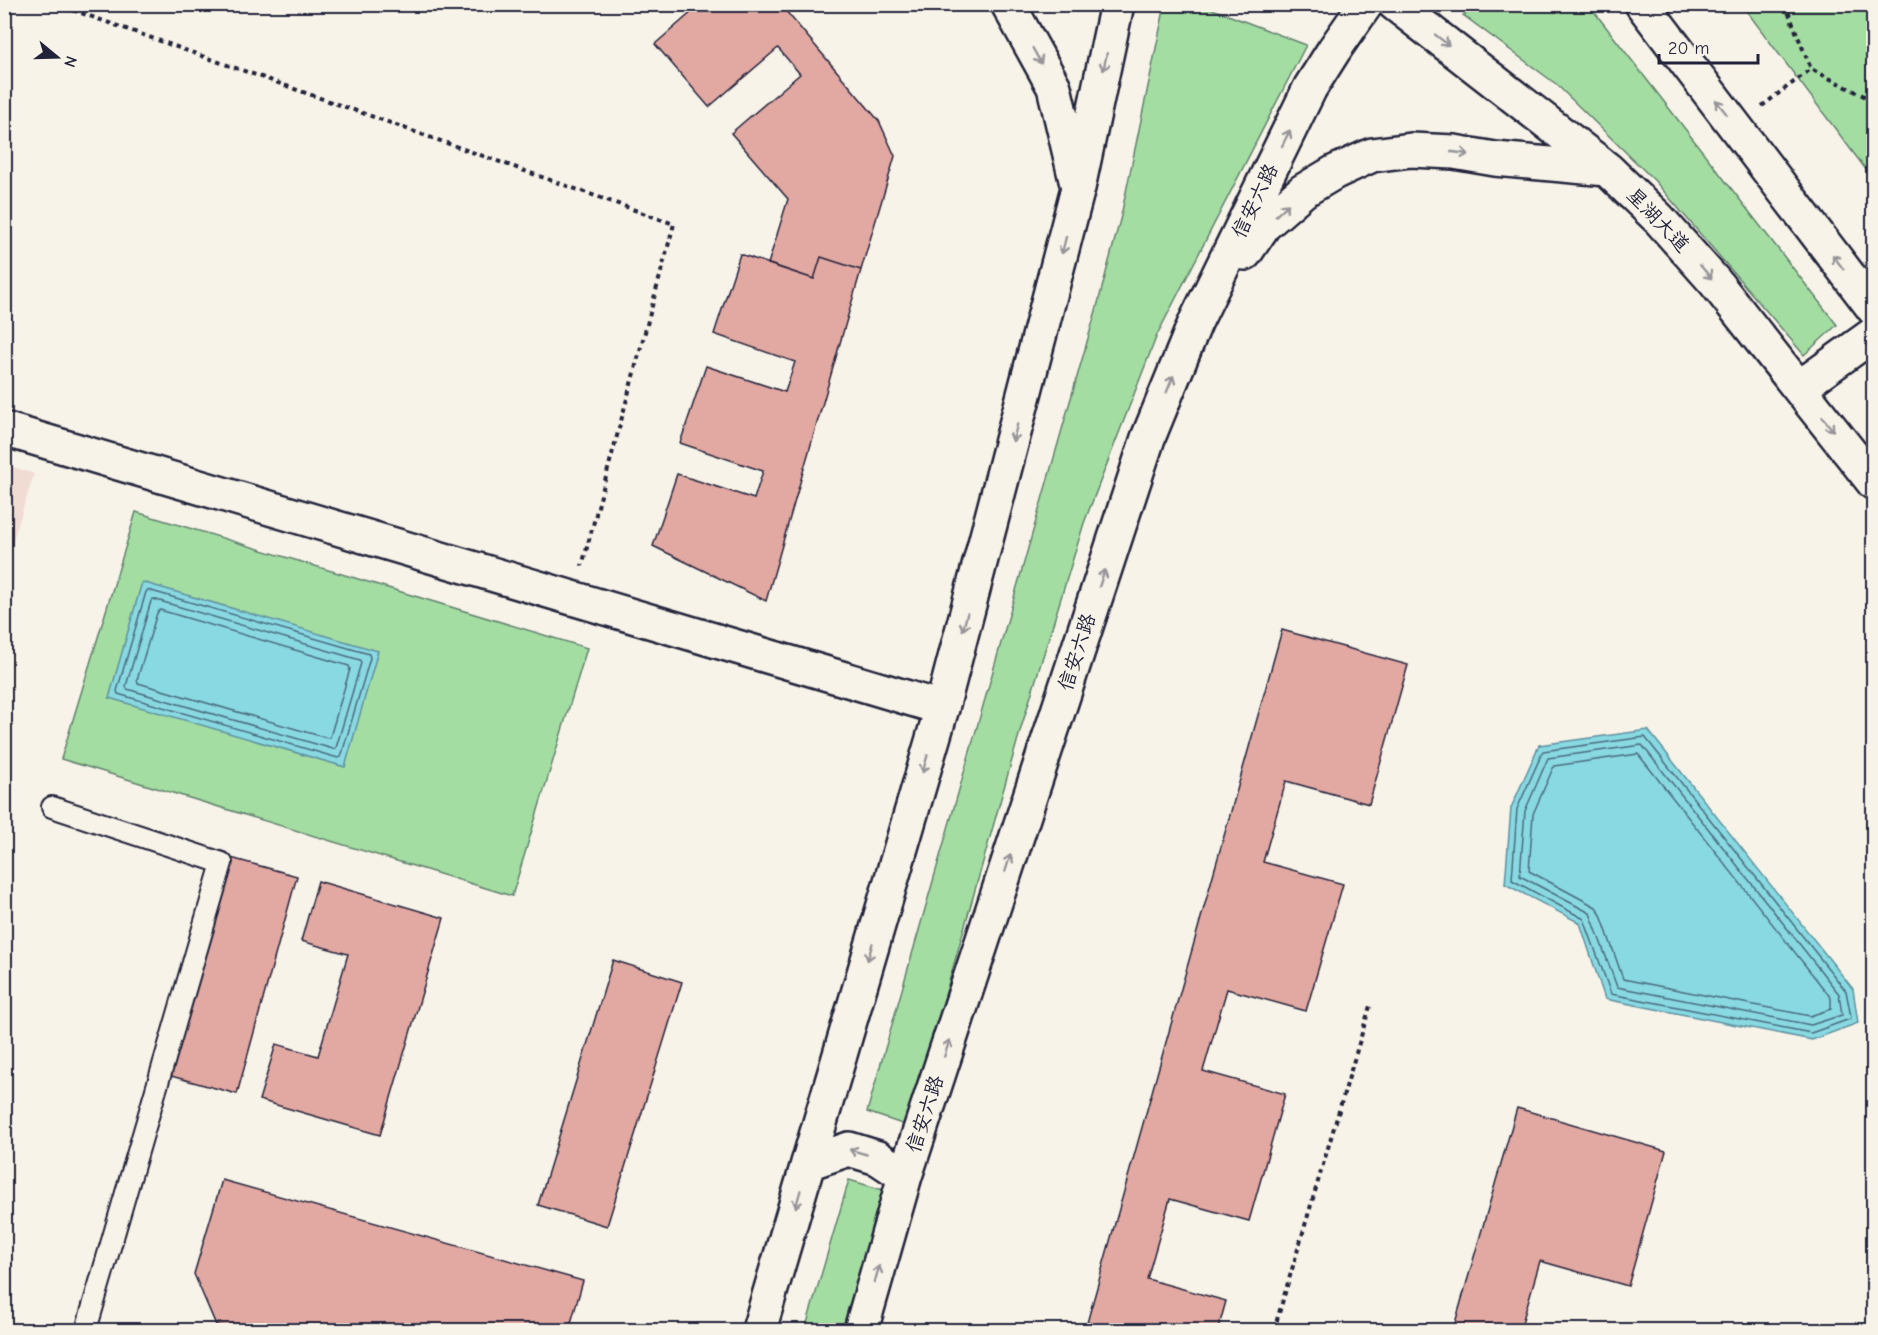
<svg xmlns="http://www.w3.org/2000/svg" width="1878" height="1335" viewBox="0 0 1878 1335" font-family="'Comic Neue','LXGW WenKai TC',sans-serif">
<style>
.built{fill:#f1dcd3}
.green{fill:#a3dda2;stroke:#62806e;stroke-width:1.5}
.water{fill:#88d9e2;stroke:#5f909f;stroke-width:1.5}
.lines{fill:none;stroke-linecap:round;stroke-linejoin:round}
.shore{stroke:#4b6b7e;stroke-width:1.5}
.building{fill:#e2a8a2;stroke:#22223b;stroke-width:1.5}
.service-casing{stroke:#22223b;stroke-width:24}
.minor-casing{stroke:#22223b;stroke-width:38}
.primary-casing{stroke:#22223b;stroke-width:38}
.path{stroke:#22223b;stroke-width:4;stroke-dasharray:4.5 4.5;stroke-linecap:butt}
.service{stroke:#f7f3e8;stroke-width:20}
.minor{stroke:#f7f3e8;stroke-width:33}
.primary{stroke:#f7f3e8;stroke-width:33}
.oneway{stroke:#97959a}
.labels{text-anchor:middle;dominant-baseline:central;stroke-width:4.5;stroke-linejoin:round;paint-order:stroke}
.street-label{font-size:20px;fill:#22223b;stroke:#f7f3e8}
</style>
<rect width="100%" height="100%" fill="#f7f3e8"/>
<filter id="ink" filterUnits="userSpaceOnUse"><feTurbulence type="fractalNoise" baseFrequency=".0167" numOctaves="2"/><feDisplacementMap in="SourceGraphic" scale="12" xChannelSelector="R" yChannelSelector="G"/><feConvolveMatrix kernelMatrix="1 2 1 2 8 2 1 2 1" color-interpolation-filters="sRGB"/></filter>
<g filter="url(#ink)">
<path class="built" d="M5,464L34,474L5,566L4,464Z"/>
<path class="green" d="M1165,5H1202L1306,45L1157,335L1084,523L1021,728L908,1126L867,1112L1097,307L1121,216Z
M1479,5H1589L1837,325L1804,355L1655,181L1556,84L1463,15Z
M1742,5H1861L1873,21V179Z
M136,512L587,648L512,896L61,759Z
M849,1180L890,1192L848,1330H805Z"/>
<path class="water" d="M142,582L378,651L345,767L109,698Z
M1648,730L1853,989L1858,1023L1812,1040L1605,999L1580,923L1505,884L1511,808L1539,745Z"/>
<g class="lines">
<path class="shore" d="M148,590L369,654L370,658L341,757L338,758L118,694L117,691L146,592Z
M153,599L360,660L361,663L336,748L333,749L127,689L126,686L151,601Z
M160,610L349,666L350,669L330,737L327,738L138,683L137,680L157,613Z
M1645,737L1846,991L1851,1017L1850,1019L1811,1033L1611,994L1584,919L1512,880L1517,809L1543,751Z
M1642,745L1839,994L1842,1015L1811,1025L1617,987L1590,913L1520,876L1525,811L1548,758Z
M1638,754L1831,998V1009L1810,1016L1623,979L1601,915L1596,907L1529,871L1533,814L1554,766Z"/>
</g>
<path class="building" d="M701,4H780L879,121L895,156L861,270L821,257L814,279L768,264L788,199L731,133L800,74L778,48L709,107L655,44Z
M740,254L814,279L821,257L861,270L766,601L653,546L677,474L754,499L763,471L680,443L706,366L785,392L795,362L714,334Z
M1282,630L1408,665L1369,804L1286,781L1263,862L1343,884L1306,1011L1227,989L1203,1071L1285,1094L1249,1221L1170,1199L1147,1279L1226,1301L1218,1330H1085Z
M231,858L297,876L237,1094L171,1076Z
M318,881L444,918L380,1135L259,1100L276,1044L318,1056L348,954L301,941Z
M613,960L682,982L607,1226L538,1205Z
M1517,1108L1666,1151L1628,1286L1540,1261L1520,1330H1453Z
M222,1180L583,1281L569,1330H237L216,1325L194,1274Z"/>
<g class="lines">
<g class="service-casing">
<path id="service" d="M52,807L222,863L86,1330"/>
</g>
<g class="minor-casing">
<path id="minor" d="M4,429L942,708"/>
</g>
<g class="primary-casing">
<path id="primary" d="M1008,4L1054,87L1076,180
M1395,4L1607,169L1659,219L1715,282L1874,483
M1642,4L1874,309
M1245,253L1264,225L1303,191L1335,172L1372,155L1411,150L1454,152L1495,159L1607,169
M1800,387L1874,334
M808,1163L849,1149L878,1158L905,1176
M759,1330L942,708L1078,188L1117,4
M861,1330L905,1176L1148,438L1195,323L1310,88L1334,50L1366,4"/>
</g>
<path class="path" d="M56,4L674,224L582,566
M1785,4L1811,69L1874,101
M1762,106L1811,69
M1274,1330L1370,1006"/>
<use href="#service" class="service"/>
<use href="#minor" class="minor"/>
<use href="#primary" class="primary"/>
</g>
<defs><path id="oneway-shaft" d="M-6 0H5M1.5-3L5.5 0L1.5 3" fill="none" stroke-width="1.6" stroke-linecap="round" stroke-linejoin="round" transform="scale(1.5)"/></defs>
<g class="oneway">
<use href="#oneway-shaft" transform="translate(1442 40) rotate(38)"/>
<use href="#oneway-shaft" transform="translate(1037 56) rotate(61)"/>
<use href="#oneway-shaft" transform="translate(1105 62) rotate(102)"/>
<use href="#oneway-shaft" transform="translate(1721 107) rotate(-128)"/>
<use href="#oneway-shaft" transform="translate(1286 138) rotate(-64)"/>
<use href="#oneway-shaft" transform="translate(1460 153) rotate(8)"/>
<use href="#oneway-shaft" transform="translate(1282 210) rotate(-42)"/>
<use href="#oneway-shaft" transform="translate(1064 245) rotate(104)"/>
<use href="#oneway-shaft" transform="translate(1838 262) rotate(-127)"/>
<use href="#oneway-shaft" transform="translate(1706 272) rotate(49)"/>
<use href="#oneway-shaft" transform="translate(1170 384) rotate(-68)"/>
<use href="#oneway-shaft" transform="translate(1828 424) rotate(52)"/>
<use href="#oneway-shaft" transform="translate(1015 433) rotate(105)"/>
<use href="#oneway-shaft" transform="translate(1102 578) rotate(-72)"/>
<use href="#oneway-shaft" transform="translate(965 622) rotate(105)"/>
<use href="#oneway-shaft" transform="translate(925 764) rotate(106)"/>
<use href="#oneway-shaft" transform="translate(1008 863) rotate(-72)"/>
<use href="#oneway-shaft" transform="translate(870 952) rotate(106)"/>
<use href="#oneway-shaft" transform="translate(947 1048) rotate(-72)"/>
<use href="#oneway-shaft" transform="translate(858 1152) rotate(-164)"/>
<use href="#oneway-shaft" transform="translate(798 1199) rotate(106)"/>
<use href="#oneway-shaft" transform="translate(877 1274) rotate(-74)"/>
</g>
</g>
<g class="labels">
<g class="street-label">
<text transform="translate(1255 201) rotate(-64)">信安六路</text>
<text transform="translate(1658 220) rotate(46)">星湖大道</text>
<text transform="translate(1077 652) rotate(-72)">信安六路</text>
<text transform="translate(925 1114) rotate(-72)">信安六路</text>
</g>
</g>
<rect width="1878" height="1335" fill="none" stroke="#f7f3e8" stroke-width="24"/>
<rect x="12" y="12" width="1854" height="1311" fill="none" stroke="#22223b" stroke-width="2" filter="url(#ink)"/>
<g transform="translate(57 57) rotate(109)" stroke="#f7f3e8" stroke-width="4.5" paint-order="stroke">
<path d="M0-4.5L10 22L0 15L-10 22Z" fill="#22223b"/>
<text y="-9" font-size="16" font-weight="bold" text-anchor="middle" fill="#22223b">N</text>
</g>
<path d="M1659 54v9h99v-9" fill="none" stroke="#22223b" stroke-width="3"/>
<text x="1668" y="54" font-size="18" fill="#22223b" stroke="#f7f3e8" stroke-width="4.5" paint-order="stroke">20 m</text>
</svg>
